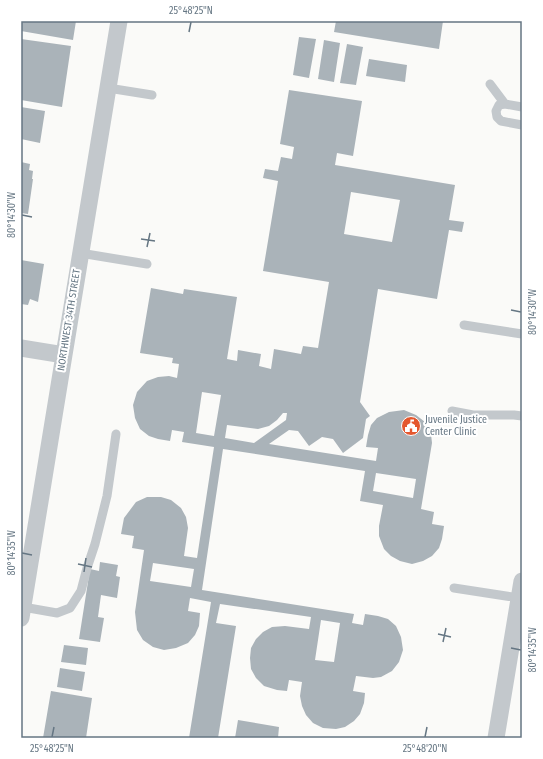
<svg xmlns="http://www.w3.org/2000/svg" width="543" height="759" viewBox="0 0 543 759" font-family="'Fira Sans Condensed',sans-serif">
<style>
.building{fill:#aab3b9;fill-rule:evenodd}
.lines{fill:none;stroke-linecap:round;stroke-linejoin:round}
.service{stroke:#c3c8cc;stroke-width:9}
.minor{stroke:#c3c8cc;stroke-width:17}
.ticks{fill:none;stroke:#657683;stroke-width:1.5}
.labels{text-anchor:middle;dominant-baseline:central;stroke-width:4;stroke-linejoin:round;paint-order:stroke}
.street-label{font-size:10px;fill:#657683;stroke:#fff}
.poi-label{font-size:10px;fill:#657683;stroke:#fff;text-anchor:start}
.neatline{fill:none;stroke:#657683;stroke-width:1.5}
.ticks-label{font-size:10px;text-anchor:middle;fill:#657683}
</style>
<rect width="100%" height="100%" fill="#fafaf8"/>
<path class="building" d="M21,21H76L73,40L21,31Z
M336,21H443L439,49L334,32Z
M299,37L316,39L309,78L293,75Z
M21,39L71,46L62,107L21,100Z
M324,40L340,43L334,82L318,79Z
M347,44L363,47L356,85L340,83Z
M369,59L407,65L405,82L366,76Z
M289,90L362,101L353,156L337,153L335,165L455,185L449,220L464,222L462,232L449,230L437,299L378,289L360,402L370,416L366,419L363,438L343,453L333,439L322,437L309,446L298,431L289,430L269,444L376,461L378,448L366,447L368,435L371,425L377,418L389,412L404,410L416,415L425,422L431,434L432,443L421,509L434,512L432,524L444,526L442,539L439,548L432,556L423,561L412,564L400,561L391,556L384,549L379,536V526L383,505L360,501L365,471L223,449L202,590L354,614L352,623L363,625L365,614L378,616L388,619L396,626L401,637L403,650L399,662L392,671L381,677L373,678L356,676L353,691L365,693L364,703L360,714L354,721L345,727L336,729L323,728L313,723L306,715L302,706L300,696L302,682L289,680L287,691L277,690L264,686L256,678L251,669L250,658L251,648L256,639L263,632L272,627L285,626L309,629L311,617L220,604L216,623L236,626L218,738H189L211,602L190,598L188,611L200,613L199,626L195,635L188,643L176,648L164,650L153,647L143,640L137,630L135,612L144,550L132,548L134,536L121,534L124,518L136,502L147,497H161L171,500L181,508L186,517L188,528L184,556L197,558L214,447L182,442L184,432L172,430L170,441L158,439L149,436L140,429L135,418L133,405L137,392L147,381L158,377L169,376L177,378L179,364L172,363L173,358L140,353L151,288L183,294L184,289L237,297L227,359L237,361L238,350L261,354L259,366L271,369L274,349L301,354L303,346L318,348L329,282L263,271L278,181L263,178L265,169L278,171L281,157L292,159L294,147L280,144ZM351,192L400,200L392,242L344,234ZM202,392L221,395L214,436L196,433ZM283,413H287L286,420L254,443L225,438L227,425L258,429L269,426L277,420ZM376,473L416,479L413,498L373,491ZM153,563L194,569L191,587L150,581ZM321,620L340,623L334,662L315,660Z
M21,107L45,111L40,143L21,139Z
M21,162L30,164L29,170L33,171L32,179H33L28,214L21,213Z
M21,260L44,264L38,302L30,299L28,305L21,304Z
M100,562L118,565L116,576L120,577L117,598L101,595L98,617L104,618L100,642L79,639L90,569L99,571Z
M64,645L88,648L86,665L61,662Z
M60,668L85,672L82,691L57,687Z
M51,691L92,698L86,738H43Z
M238,720L279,727L278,738H235Z"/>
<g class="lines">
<path class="service" d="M490,84L505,104
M108,88L152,95
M522,107L505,104L499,105L496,111L497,117L501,121L522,125
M80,253L147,264
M464,325L522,334
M452,411L473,415H514L522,416
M454,588L519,598
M23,607L57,613L70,608L81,591L87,568L95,544L107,496L116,434"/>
<path class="minor" d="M21,348L64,355
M21,618L64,355L119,21
M496,738L522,581"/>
</g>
<path class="ticks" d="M189,32L191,22M22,215L32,217M141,239L155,241M147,247L150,233M511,310L521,312M22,553L32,555M78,564L92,567M84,572L86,558M438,634L451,637M443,642L446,628M511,648L521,650M52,737L54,727M425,737L427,727"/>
<defs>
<g id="civic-disc" transform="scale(1)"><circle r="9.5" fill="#e4572e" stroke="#fff"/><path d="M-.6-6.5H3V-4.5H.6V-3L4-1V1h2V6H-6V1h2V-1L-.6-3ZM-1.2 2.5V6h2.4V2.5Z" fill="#fff"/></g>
</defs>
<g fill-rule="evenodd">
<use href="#civic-disc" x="411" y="426"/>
</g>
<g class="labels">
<g class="street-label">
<text transform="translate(69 320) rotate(-81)">NORTHWEST 34TH STREET</text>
</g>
<g class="poi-label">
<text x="425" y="420">Juvenile Justice<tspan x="425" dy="12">Center Clinic</tspan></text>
</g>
</g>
<rect width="543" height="759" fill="none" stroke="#ffffff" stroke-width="44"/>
<rect x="22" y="22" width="499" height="715" class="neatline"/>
<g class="ticks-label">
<text x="191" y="14">25°48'25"N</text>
<text transform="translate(11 215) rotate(-90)" y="4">80°14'30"W</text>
<text transform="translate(532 312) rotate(-90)" y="4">80°14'30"W</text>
<text transform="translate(11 553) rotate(-90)" y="4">80°14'35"W</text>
<text transform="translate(532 650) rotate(-90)" y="4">80°14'35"W</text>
<text x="52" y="752">25°48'25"N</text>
<text x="425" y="752">25°48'20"N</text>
</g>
</svg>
